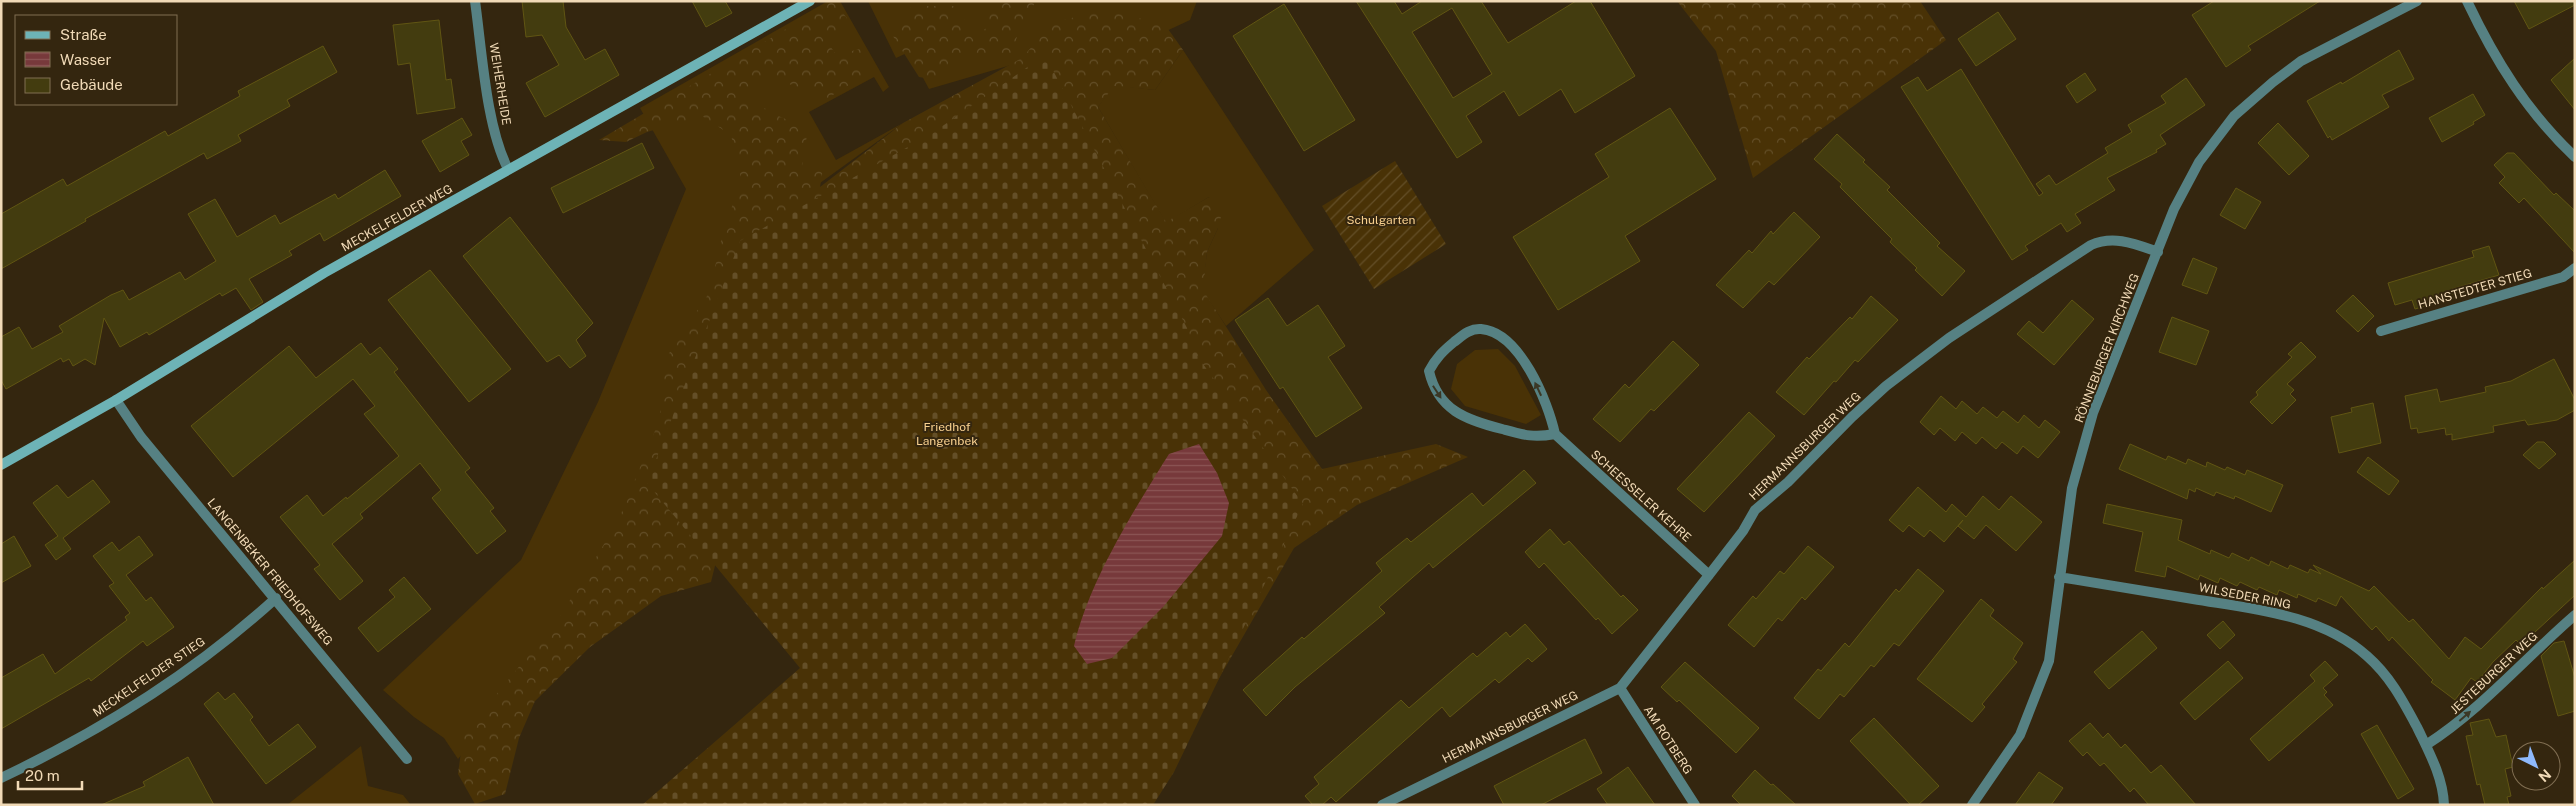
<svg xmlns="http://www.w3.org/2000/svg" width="2576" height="806" viewBox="0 0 2576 806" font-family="'Public Sans',sans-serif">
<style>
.grass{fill:#493206}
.forest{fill:url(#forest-crowns)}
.cemetery{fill:url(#cemetery-stones)}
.garden{fill:url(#garden-furrows)}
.water{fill:url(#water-rules)}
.building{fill:#433c0f;stroke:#605513;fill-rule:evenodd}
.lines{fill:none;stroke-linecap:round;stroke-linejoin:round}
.street{stroke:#568183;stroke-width:10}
.secondary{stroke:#6db3b6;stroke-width:10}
.oneway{fill:#3b3826}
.labels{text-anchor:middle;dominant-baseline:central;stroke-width:4;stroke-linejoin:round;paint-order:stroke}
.street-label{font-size:12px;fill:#f1dab7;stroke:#34260f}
.park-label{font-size:12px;fill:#f8d08f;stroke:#34260f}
</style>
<defs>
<pattern id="forest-crowns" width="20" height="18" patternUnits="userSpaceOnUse" patternTransform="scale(1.25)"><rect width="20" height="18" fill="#493206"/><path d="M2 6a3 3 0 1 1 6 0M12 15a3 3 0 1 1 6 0" fill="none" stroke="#644f28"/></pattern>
<pattern id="cemetery-stones" width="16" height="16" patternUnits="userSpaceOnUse" patternTransform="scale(1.25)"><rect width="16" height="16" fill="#493206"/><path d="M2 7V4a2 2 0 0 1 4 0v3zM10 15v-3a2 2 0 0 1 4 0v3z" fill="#644f28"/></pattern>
<pattern id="garden-furrows" width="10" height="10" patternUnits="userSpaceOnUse" patternTransform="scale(1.25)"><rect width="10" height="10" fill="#493206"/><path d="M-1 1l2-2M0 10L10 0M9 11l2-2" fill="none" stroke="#644f28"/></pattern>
<pattern id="water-rules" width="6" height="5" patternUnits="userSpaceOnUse" patternTransform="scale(1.25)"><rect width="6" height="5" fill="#77393b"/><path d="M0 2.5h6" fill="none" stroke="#8b5555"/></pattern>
</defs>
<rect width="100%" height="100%" fill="#34260f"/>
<path class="grass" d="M828,1H840L889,87L883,92L874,77L809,112L836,160L903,123L740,241L588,602L458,759L444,738L414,717L383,690L521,560L598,402L686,189L640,108Z
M868,1H1197L1190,20L1160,34L1045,55L929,89L909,52L896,58Z
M1183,50L1314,250L1226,326L1202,290L1207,252L1218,228L1209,197L1166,223L1098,107L1113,85L1155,90Z
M1498,349L1515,366L1541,415L1526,424L1465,406L1451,389L1457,364L1475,350Z
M361,746L368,786L403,795L411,805H287Z"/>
<path class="forest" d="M833,1L847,18L827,41L836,55L864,48L863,76L828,98L764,75L742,94L774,114L808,129L802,166L823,169L820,187L903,123L1022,58L1053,22L1104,11L1143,19L1168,29L1183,50L1155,90L1114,86L1098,107L1166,222L1209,197L1223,209L1218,228L1207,252L1203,290L1266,390L1322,469L1436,444L1468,457L1357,505L1294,548L1195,720L723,533L711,582L661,596L590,647L535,701L519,738L505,794L475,804L458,774L464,729L496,695L561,615L618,521L659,421L666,358L709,293L721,241L741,178L731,135L702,116L647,132L626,142L599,140Z
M991,1H1036L1020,29L1011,54L950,55L945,81L919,77L891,33L912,6H954L976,35L988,27Z
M1677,1H1920L1946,40L1753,178L1716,51Z"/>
<path class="cemetery" d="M1045,55L1187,328L1198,357L1303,504L1174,772L1153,805H642L800,668L647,483L740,241L931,134Z"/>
<path class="garden" d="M1395,161L1446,244L1374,289L1322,206Z"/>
<path class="water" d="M1199,444L1217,473L1229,503L1222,536L1163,607L1112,658L1087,664L1074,646C1089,581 1134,510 1169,454Z"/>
<path class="building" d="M522,1H563L566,27L585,60L605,49L619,75L545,117L526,83L559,65L542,35L526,37Z
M692,1H725L732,13L706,27Z
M1356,1H1394L1402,14L1422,1H1481L1508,43L1576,1H1590L1635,76L1575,113L1561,89L1519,116L1504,91L1466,116L1482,142L1457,158ZM1452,8L1492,74L1453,98L1412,32Z
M2214,1H2320L2248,46L2251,50L2226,67L2192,15Z
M2514,1H2575V5L2529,29Z
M1284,4L1355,120L1304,151L1233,36Z
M1998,12L2016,39L1976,66L1958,39Z
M439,20L446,80L451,79L455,108L417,114L410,63L398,65L393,25Z
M323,46L337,72L287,100L290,106L238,135L241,141L207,159L204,153L85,219L86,221L1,269V214L63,179L67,186L165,131L168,136L240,96L238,91Z
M2399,50L2414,79L2382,95L2389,107L2332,140L2330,136L2328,138L2307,101L2341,82L2342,84Z
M2575,58V110L2551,80Z
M1961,69L2039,196L2043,193L2036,184L2049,175L2056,185L2108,153L2105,148L2132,132L2128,125L2166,103L2161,96L2186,78L2205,105L2160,135L2166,144L2156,150L2157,152L2107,178L2115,190L2075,214L2081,223L2067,232L2061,223L2025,246L2028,250L2012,260L1901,87L1918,77L1927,91Z
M2085,73L2096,90L2077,103L2066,86Z
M2473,94L2485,115L2473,122L2474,124L2442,142L2429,118Z
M1670,108L1716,179L1625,236L1640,261L1558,310L1513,237L1609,177L1595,154Z
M462,118L472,135L461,141L469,155L440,172L422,141Z
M2278,123L2309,156L2289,175L2258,143Z
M1837,134L1865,160L1863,162L1890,187L1887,190L1940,243L1937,246L1965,271L1942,296L1915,270L1917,268L1890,242L1892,239L1840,187L1842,184L1814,159Z
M642,143L654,168L563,213L551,188Z
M2507,153H2514L2554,195L2556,193L2575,211V253L2524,198L2519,203L2499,183L2505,177L2494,165Z
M385,170L401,196L324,241L320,233L289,251L292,255L249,279L263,302L251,310L236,288L222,296L220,293L149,335L147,332L120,347L104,318L95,365L85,359L73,366L69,359L63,362L61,358L6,389L1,380V337L19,327L32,349L63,332L59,326L111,295L123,290L129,300L180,272L185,280L216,261L188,214L215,199L237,237L275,215L280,224L335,194L338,199Z
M2236,188L2261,202L2245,229L2220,215Z
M1794,212L1820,237L1774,285L1769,281L1743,308L1716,285L1749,250L1752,253L1771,231L1773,234Z
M510,217L593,323L576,340L586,356L570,368L559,355L547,362L463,256Z
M2489,246L2499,275L2452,289L2454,298L2415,309L2412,300L2395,305L2388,283L2474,257L2472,251Z
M2193,258L2217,268L2207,294L2182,285Z
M430,270L511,369L469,402L388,300Z
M2353,295L2374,316L2358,332L2336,311Z
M1871,296L1898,320L1858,362L1855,360L1836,382L1834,381L1804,415L1776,392L1807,357L1809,359L1850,317L1852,319Z
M1268,298L1287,326L1318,305L1345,346L1328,357L1362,408L1316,437L1283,387L1280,389L1235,320Z
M2072,300L2094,319L2054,365L2017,334L2029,321L2043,333Z
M2172,317L2209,331L2196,365L2159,352Z
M1673,341L1699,365L1654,411L1651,409L1620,442L1593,419L1625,384L1629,388Z
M2301,342L2316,357L2287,384L2294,390L2290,394L2296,400L2272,424L2250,402L2258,395L2256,392L2292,357L2288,354Z
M361,343L370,355L380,347L398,369L394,372L470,468L465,472L494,508L490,511L506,531L477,554L432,498L441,490L420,463L360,514L363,518L332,544L363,581L340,600L314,569L320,565L280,517L307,495L323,516L346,497L347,499L399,456L364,414L375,406L353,379L233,477L191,426L289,346L316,378Z
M2554,359L2575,400V410L2557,420L2528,425L2525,420L2493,426L2494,432L2452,440V434L2446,435L2445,428L2418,433L2417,428L2411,429L2405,396L2437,389L2440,402L2486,392L2485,387L2511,381Z
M1941,396L1956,409L1962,401L1977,414L1983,407L1997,418L2003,411L2018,423L2024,415L2039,428L2045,420L2060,432L2038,458L2023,446L2017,454L2002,442L1996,449L1982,437L1976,444L1962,432L1955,441L1940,428L1934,435L1920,422Z
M2373,403L2381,443L2339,453L2331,417L2352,412L2351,408Z
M1749,412L1775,436L1704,512L1677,489Z
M2537,442H2544L2556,454L2539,469L2523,455Z
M2130,444L2166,460L2168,456L2186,464L2188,459L2206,467L2207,462L2225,470L2227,467L2245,475L2247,470L2283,485L2271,512L2235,496L2234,499L2216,492L2214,496L2196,488L2195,492L2189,489L2187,499L2119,469Z
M2368,457L2399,481L2389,495L2357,472Z
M1524,470L1536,483L1433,568L1429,563L1379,607L1385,613L1295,687L1266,716L1243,690L1302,637L1304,639L1382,571L1376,563L1392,550L1407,538L1411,542L1472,493L1483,506Z
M93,480L110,502L63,538L71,549L56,560L45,545L58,536L33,503L57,485L68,498Z
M1918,487L1946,512L1952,504L1966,517L1983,496L1999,510L2011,496L2042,522L2016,551L1986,525L1974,539L1958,526L1963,520L1944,542L1930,530L1924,537L1909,525L1903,532L1889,520Z
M2107,504L2182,520L2178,540L2210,554L2211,550L2229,558L2232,553L2249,561L2251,557L2269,566L2271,561L2288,569L2290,565L2308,573L2310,569L2321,574L2313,565L2369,591L2374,586L2409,622L2413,619L2449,659L2465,637L2481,649L2542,587L2543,589L2575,560V595L2521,645L2516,640L2493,662L2477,682L2471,678L2455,700L2431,682L2433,680L2392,637L2389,641L2376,626L2372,630L2341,596L2336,606L2318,598L2316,602L2298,594L2297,598L2279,590L2277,595L2259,587L2257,590L2240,582L2237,586L2220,578L2218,583L2200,575L2198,580L2167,566L2165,577L2135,571L2143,532L2103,523Z
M1550,529L1564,545L1569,541L1621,597L1623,595L1638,610L1612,634L1598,618L1596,620L1544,563L1539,568L1525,552Z
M14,536L31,566L1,583V544Z
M139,536L153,555L126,575L146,601L151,597L174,627L147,646L143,641L91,681L89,678L1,729V678L43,654L55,674L127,620L125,617L130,613L109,586L114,583L93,556L112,542L119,551Z
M1808,546L1834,567L1805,600L1802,597L1782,621L1778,618L1754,647L1728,625L1753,596L1756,599L1780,571L1784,574Z
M1918,569L1944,591L1899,646L1894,643L1874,667L1871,665L1844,697L1840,694L1819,719L1794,698L1818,669L1821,671L1845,643L1849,647L1896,589L1899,592Z
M404,577L431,609L378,652L358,628L395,597L389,590Z
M1981,599L1994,610L1990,616L2023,643L2013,659L2017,662L1982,704L1985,707L1972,722L1917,679Z
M2223,621L2235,635L2220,649L2207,635Z
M1525,624L1547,649L1532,662L1528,658L1499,683L1495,679L1450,717L1442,707L1336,802L1331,797L1322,805H1313L1305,796L1319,784L1314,777L1401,700L1409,708L1473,653L1477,657L1506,632L1510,637Z
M2142,631L2157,648L2109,689L2094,672Z
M2564,641L2575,678V711L2558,716L2541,656L2554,643Z
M2228,661L2243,678L2195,720L2180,703Z
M2325,661L2338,675L2323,688L2327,692L2324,695L2333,705L2269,761L2250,739L2315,681L2310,675Z
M1685,662L1759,728L1736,753L1679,700L1677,702L1661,687Z
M218,692L225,700L234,693L253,717L250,720L269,746L298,724L316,747L266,784L204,704Z
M1874,718L1939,786L1918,805H1911L1850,741Z
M2489,719L2496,737L2506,735L2513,767L2505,769L2511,796L2507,797L2509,805H2485L2480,784L2477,785L2466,736L2473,735L2470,723Z
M2090,723L2103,738L2108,733L2121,748L2125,744L2151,773L2161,765L2196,805H2149L2134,788L2130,792L2104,763L2100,766L2087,752L2083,756L2069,741Z
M2377,725L2414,789L2398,799L2361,734Z
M1585,739L1602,773L1541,805H1504L1494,786Z
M188,757L214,805H101L145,786L143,782Z
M1628,767L1655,805H1608L1597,789Z
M1755,770L1771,785L1773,784L1796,805H1741L1732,796Z
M2039,772L2063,788L2051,805H2015Z"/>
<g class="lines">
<path class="street" d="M475,1C482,51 486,126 508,169
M2467,1C2495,60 2527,112 2575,157
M2381,331L2563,277L2575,268
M116,400L141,437L407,759
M1555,434C1533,438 1524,435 1502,429C1466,420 1438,410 1429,371C1436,358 1443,351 1454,342C1462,336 1470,328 1481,329C1520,332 1548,402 1555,434L1709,575
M2059,577C2104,584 2149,592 2193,599C2253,609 2320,614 2367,656C2390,676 2403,701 2417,727C2429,752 2443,777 2444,805
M1620,688L1695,805
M2426,745C2482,709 2525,658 2575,615
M1,778C99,732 196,671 276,598
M1382,805L1620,688L1709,575L1743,531L1755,510L1788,482L1852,417L1886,386L1949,338L2091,245C2114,235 2135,244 2158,252
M1972,805L2020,735L2049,661L2072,488L2093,413L2174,209L2199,162L2234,116L2273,82L2301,61L2417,1"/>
<path class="secondary" d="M1,465L116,400L324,273L810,1"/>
</g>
<defs><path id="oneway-solid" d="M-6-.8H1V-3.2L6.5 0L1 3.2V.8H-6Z" transform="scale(1.25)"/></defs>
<g class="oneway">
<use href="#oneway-solid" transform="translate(1538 389) rotate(-115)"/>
<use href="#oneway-solid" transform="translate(1437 392) rotate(57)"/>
<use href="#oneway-solid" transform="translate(2465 716) rotate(-41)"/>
</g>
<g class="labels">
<g class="street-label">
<text transform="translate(500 84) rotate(81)">WEIHERHEIDE</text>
<text transform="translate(397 218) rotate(-29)">MECKELFELDER WEG</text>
<text transform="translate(2475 289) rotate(-16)">HANSTEDTER STIEG</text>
<text transform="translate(2107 348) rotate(-69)">RÖNNEBURGER KIRCHWEG</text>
<text transform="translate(1805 446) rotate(-44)">HERMANNSBURGER WEG</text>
<text transform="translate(1641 496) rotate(42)">SCHEESSELER KEHRE</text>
<text transform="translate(270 572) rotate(50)">LANGENBEKER FRIEDHOFSWEG</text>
<text transform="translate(2245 596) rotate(11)">WILSEDER RING</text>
<text transform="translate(2494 673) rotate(-43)">JESTEBURGER WEG</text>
<text transform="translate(149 677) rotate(-34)">MECKELFELDER STIEG</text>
<text transform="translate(1510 727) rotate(-26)">HERMANNSBURGER WEG</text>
<text transform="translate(1668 740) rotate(57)">AM ROTBERG</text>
</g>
<g class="park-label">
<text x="1381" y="220">Schulgarten</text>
<text x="947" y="427">Friedhof<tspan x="947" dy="14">Langenbek</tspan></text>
</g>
</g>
<rect width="2576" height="806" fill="none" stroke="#f1dab7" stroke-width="5"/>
<rect x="15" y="15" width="162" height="90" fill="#34260f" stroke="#806e52"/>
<rect x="25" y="31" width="25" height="8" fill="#6db3b6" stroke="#806e52"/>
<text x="60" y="40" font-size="15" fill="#f1dab7">Straße</text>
<rect x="25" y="52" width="25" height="15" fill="url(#water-rules)" stroke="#806e52"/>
<text x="60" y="65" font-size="15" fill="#f1dab7">Wasser</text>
<rect x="25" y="78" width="25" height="15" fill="#433c0f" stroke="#806e52"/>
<text x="60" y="90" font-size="15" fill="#f1dab7">Gebäude</text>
<g transform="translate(2536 766) rotate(138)"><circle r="24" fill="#34260f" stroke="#806e52"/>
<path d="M0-4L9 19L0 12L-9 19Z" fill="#8eb9fc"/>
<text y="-8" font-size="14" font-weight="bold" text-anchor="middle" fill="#f1dab7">N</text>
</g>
<path d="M18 781v8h64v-8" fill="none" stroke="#f1dab7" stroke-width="2.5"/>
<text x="25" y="781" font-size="15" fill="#f1dab7" stroke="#34260f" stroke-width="4" paint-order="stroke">20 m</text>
</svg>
